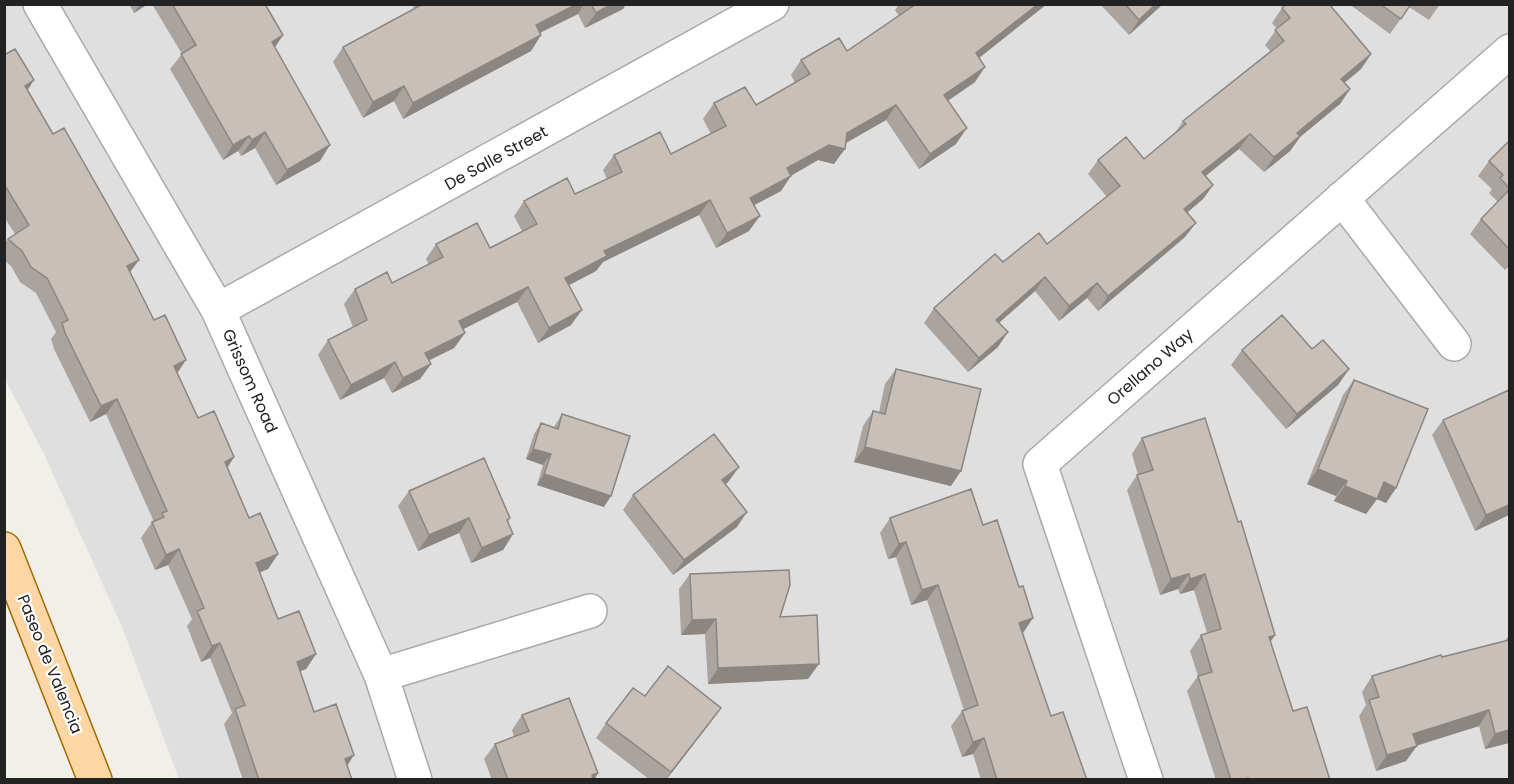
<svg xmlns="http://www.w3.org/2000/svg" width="1514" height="784" viewBox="0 0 1514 784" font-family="Poppins,sans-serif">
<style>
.residential{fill:#e0dfdf}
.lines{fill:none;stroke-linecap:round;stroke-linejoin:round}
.minor-casing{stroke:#a9a9a9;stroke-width:36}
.major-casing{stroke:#a06b00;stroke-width:36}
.minor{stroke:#fff;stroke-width:33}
.major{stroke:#fcd6a4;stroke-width:33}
.wall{fill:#aba49e}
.shaded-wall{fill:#8b8681}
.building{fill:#c7bfb8;stroke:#8b8681;stroke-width:1.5}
.labels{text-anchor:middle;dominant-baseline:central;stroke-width:4.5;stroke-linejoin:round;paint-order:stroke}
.street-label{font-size:16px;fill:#222;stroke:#fff}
</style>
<rect width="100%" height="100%" fill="#f2efe9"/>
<path class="residential" d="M4,5H1509V779H179L122,627L44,454L5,379Z"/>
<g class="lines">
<g class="minor-casing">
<path id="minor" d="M40,4L218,310L381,675L415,780
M1342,198L1454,344
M218,310L772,4
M381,675L590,611
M1146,780L1040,464L1510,51"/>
</g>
<g class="major-casing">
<path id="major" d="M4,549L95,780"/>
</g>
<use href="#minor" class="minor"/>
<use href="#major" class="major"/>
</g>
<path class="wall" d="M129,4H148L134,13Z
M152,4H265L283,35L275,47L320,161L276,185L255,148L241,156L238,151L223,160L170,69L182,54Z
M412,4H626L623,9L585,28L578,14L540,33L541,35L531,51L403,119L394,101L363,118L333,62L343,47L414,9Z
M899,4H1047L979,58L975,82L948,101L956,144L919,169L886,120L845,143L834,164L818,160L791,175L781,191L754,205L749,231L716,248L699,215L603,262L596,271L569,285L571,325L538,343L517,302L463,329L465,333L454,348L429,360L431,364L420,379L392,393L384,378L340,400L318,355L328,340L353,327L344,304L355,289L392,283L429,265L426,259L436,244L490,248L522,231L514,216L524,201L575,194L607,179L603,170L614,155L671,154L711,134L703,119L714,103L756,105L795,83L791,75L801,60L847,51L899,16L895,10Z
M1100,4H1163L1129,35Z
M1349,4H1440L1429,20L1409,7L1390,34Z
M1282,8L1371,54L1361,69L1344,83L1350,89L1340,104L1300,137L1290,151L1264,172L1239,149L1205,176L1213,185L1203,199L1187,213L1185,237L1098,311L1087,298L1059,321L1035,291L999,323L998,347L968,372L924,323L934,308L1003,262L1047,244L1107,197L1088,174L1098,160L1144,159L1175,133L1183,121L1271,52L1265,45L1277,29L1272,23Z
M4,55L28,90L130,272L198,418L234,457L227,468L249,518L278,554L268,569L259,572L278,619L316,654L306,669L300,671L314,712L347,765L352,780H243L224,724L232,713L210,658L201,662L187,626L192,619L168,565L155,570L141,538L152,522H154L106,414L90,422L54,349L51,339L56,332L36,293L20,282L11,266L4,260V244L8,239L15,234L4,217Z
M1509,141V266L1505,270L1470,234L1481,219L1498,202L1489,193L1492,189L1478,176L1489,161Z
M1312,349L1349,369L1338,385L1286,429L1231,365L1242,350Z
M896,369L951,486L854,462L863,426L873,411L879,412L885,384Z
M1354,380L1396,488L1386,503L1377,499L1366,514L1334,501L1336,496L1307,484L1343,395Z
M562,414L604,507L537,485L543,465L526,459L534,434L541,423L554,427Z
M1443,420L1509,515L1475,531L1432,435Z
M1142,438L1238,522L1275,635L1270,642L1293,711L1330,780H1216L1187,691L1198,676L1190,651L1201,635L1207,633L1194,590L1180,594L1178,589L1160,595L1127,490L1137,475H1138L1132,454Z
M739,467L728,482L726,484L737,527L673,575L623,510L633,495Z
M409,491L510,518L508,522L513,534L503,550L471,563L459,533L418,551L398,506Z
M890,518L983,525L1022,633L1051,716L1087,780H981L973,754L962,757L951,726L962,711L964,710L927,600L911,605L896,557L888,559L880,533Z
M690,574L780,617L808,679L708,684L705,634L681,635L679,589Z
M1509,635V743L1485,749L1479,726L1417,745L1406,761L1376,771L1359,716L1366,705L1362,692L1372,676L1505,641Z
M645,696L710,723L666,780H650L596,738L606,723Z
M522,715L598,773L594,780H492L484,759L495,744L514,737L512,730Z"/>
<path class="shaded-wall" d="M140,4H148L134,13Z
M577,4H584L578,14L525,40L536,25Z
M612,4H626L623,9L585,28L596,13Z
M1038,4H1047L965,69L976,53Z
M1156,4H1163L1129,35L1139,20Z
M283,35L273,50L272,42Z
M541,35L531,51L403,119L413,103Z
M1371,54L1361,69L1331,94L1341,79Z
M985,67L975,82L934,110L944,95Z
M34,80L24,96L25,86Z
M404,86L394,101L363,118L373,102Z
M1350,89L1340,104L1300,137L1290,151L1264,172L1274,157L1297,133Z
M896,105L886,120L839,147L845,149L834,164L818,160L777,184L787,168Z
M967,128L956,144L919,169L930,154Z
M265,132L255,148L241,156L252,140Z
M1250,134L1239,149L1192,187L1202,172Z
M249,136L238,151L223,160L233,145Z
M330,145L320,161L276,185L287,170Z
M791,176L781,191L739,213L750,198Z
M1213,185L1203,199L1173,224L1184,209Z
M710,200L699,215L603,262L596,271L554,293L565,278L604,251Z
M760,216L749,231L716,248L727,233Z
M1196,223L1185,237L1098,311L1108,296Z
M139,260L128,275L127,266Z
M1045,277L1035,291L986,334L996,320Z
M1097,283L1087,298L1059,321L1069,306Z
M528,287L517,302L448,337L459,321Z
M582,310L571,325L538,343L549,328Z
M1008,332L998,347L968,372L979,358Z
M465,333L454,348L414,368L425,353Z
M186,360L176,375L174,366Z
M395,362L384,378L340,400L351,385Z
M431,364L420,379L392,393L403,378Z
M1349,369L1338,385L1286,429L1297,414Z
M117,399L106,414L90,422L101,406Z
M865,447L961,471L951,486L854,462Z
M533,449L551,454L543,465L526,459Z
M234,457L224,473L225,462Z
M739,467L728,482L711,495L722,480Z
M1318,469L1347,481L1336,496L1307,484Z
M544,474L611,496L604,507L537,485Z
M1384,482L1396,488L1386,503L1377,499L1366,514L1334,501L1345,486Z
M1509,505V515L1475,531L1486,515Z
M747,512L737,527L673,575L684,560Z
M469,518L459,533L418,551L429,535Z
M513,534L503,550L471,563L482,548Z
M906,542L896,557L888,559L899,544Z
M179,549L168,565L155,570L166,555Z
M278,554L268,569L245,579L256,563Z
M1189,574L1178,589L1160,595L1171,579Z
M1205,574L1194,590L1180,594L1190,579Z
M938,585L927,600L911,605L922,590Z
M1033,618L1023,633L1019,623Z
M716,619L705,634L681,635L692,620Z
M1275,635L1265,650L1269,637Z
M220,643L210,658L201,662L212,646Z
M316,654L306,669L286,677L297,662Z
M819,664L808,679L708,684L718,668Z
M721,708L710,723L666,780L671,772Z
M1489,710L1479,726L1403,750L1413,734Z
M1509,730V743L1485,749L1495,734Z
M984,738L973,754L962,757L973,742Z
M1417,746L1406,761L1376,771L1387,755Z
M354,755L344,771L345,759Z
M598,773L594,780L592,775Z"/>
<path class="building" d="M172,4H265L283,35L272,42L330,145L287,170L265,132L252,140L249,136L233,145L181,54L196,45Z
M423,4H577L536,25L541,35L413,103L404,86L373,102L343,47Z
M591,4H612L596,13Z
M912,4H1038L976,53L985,67L944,95L967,128L930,154L896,105L847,133L845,149L829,145L787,168L791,176L750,198L760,216L727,233L710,200L604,251L607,256L565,278L582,310L549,328L528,287L459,321L465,333L425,353L431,364L403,378L395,362L351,385L328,340L367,320L355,289L387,272L392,283L443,257L436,244L477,223L490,248L537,224L524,201L567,178L575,194L622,172L614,155L660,132L671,154L726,126L714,103L745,87L756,105L810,74L801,60L839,38L847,51L913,6Z
M1125,4H1156L1139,20Z
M1286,4H1329L1371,54L1341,79L1350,89L1297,133L1300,136L1274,157L1250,134L1202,172L1213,185L1184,209L1196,223L1108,296L1097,283L1069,306L1045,277L996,320L1008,332L979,358L934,308L995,254L1003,262L1039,233L1047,244L1120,186L1098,160L1126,137L1144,159L1186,124L1183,121L1284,41L1275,30L1290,18L1282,8Z
M1380,4H1411L1401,19Z
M15,49L34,80L25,86L53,134L64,128L139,260L127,266L154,320L165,315L186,360L174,366L198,418L214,411L234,457L225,462L249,518L260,513L278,554L256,563L278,619L299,611L316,654L297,662L314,712L336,704L354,755L345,759L352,780H259L235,709L245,705L220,643L212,646L197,611L204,608L179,549L166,555L152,522L164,517L162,513L167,511L117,399L101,406L65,333L62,323L68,320L47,278L31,267L22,251L8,239L29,225L4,184V55Z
M1509,141V188L1500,178L1503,175L1489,161Z
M1509,190V249L1481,219Z
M1282,315L1312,349L1323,340L1349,369L1297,414L1242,350Z
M896,369L981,389L961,471L865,447L873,411L885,414Z
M1354,380L1428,409L1396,488L1384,482L1377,499L1345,486L1347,481L1318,469Z
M1509,390V505L1486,515L1443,420Z
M562,414L630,436L611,496L544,474L551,454L533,449L541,423L558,429Z
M1205,418L1238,522L1241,521L1275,635L1269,637L1293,711L1307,707L1330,780H1249L1248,778L1243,780H1231L1198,676L1212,672L1201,635L1221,629L1205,574L1190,579L1189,574L1171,579L1137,475L1153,470L1142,438Z
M714,434L739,467L722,480L747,512L684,560L633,495Z
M484,458L510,518L507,520L513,534L482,548L469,518L429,535L409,491Z
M971,489L983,525L997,520L1019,587L1023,586L1033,618L1019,623L1051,716L1063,712L1087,780H997L984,738L973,742L962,711L978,705L938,585L922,590L906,542L899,544L890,518Z
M789,570L790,585L780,617L817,615L819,664L718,668L716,619L692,620L690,574Z
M1509,640V730L1495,734L1489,710L1413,734L1417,746L1387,755L1369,700L1379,697L1372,676L1441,655L1442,657Z
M668,666L721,708L671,772L606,723L633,688L645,696Z
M569,698L598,773L592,775L593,780H508L495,744L529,731L522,715Z"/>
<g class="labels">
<g class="street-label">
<text transform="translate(496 158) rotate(-29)">De Salle Street</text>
<text transform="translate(1150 367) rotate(-41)">Orellano Way</text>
<text transform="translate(250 381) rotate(66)">Grissom Road</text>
<text transform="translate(50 664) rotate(68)">Paseo de Valencia</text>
</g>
</g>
<rect width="1514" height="784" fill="none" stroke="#222222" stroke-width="12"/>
</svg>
